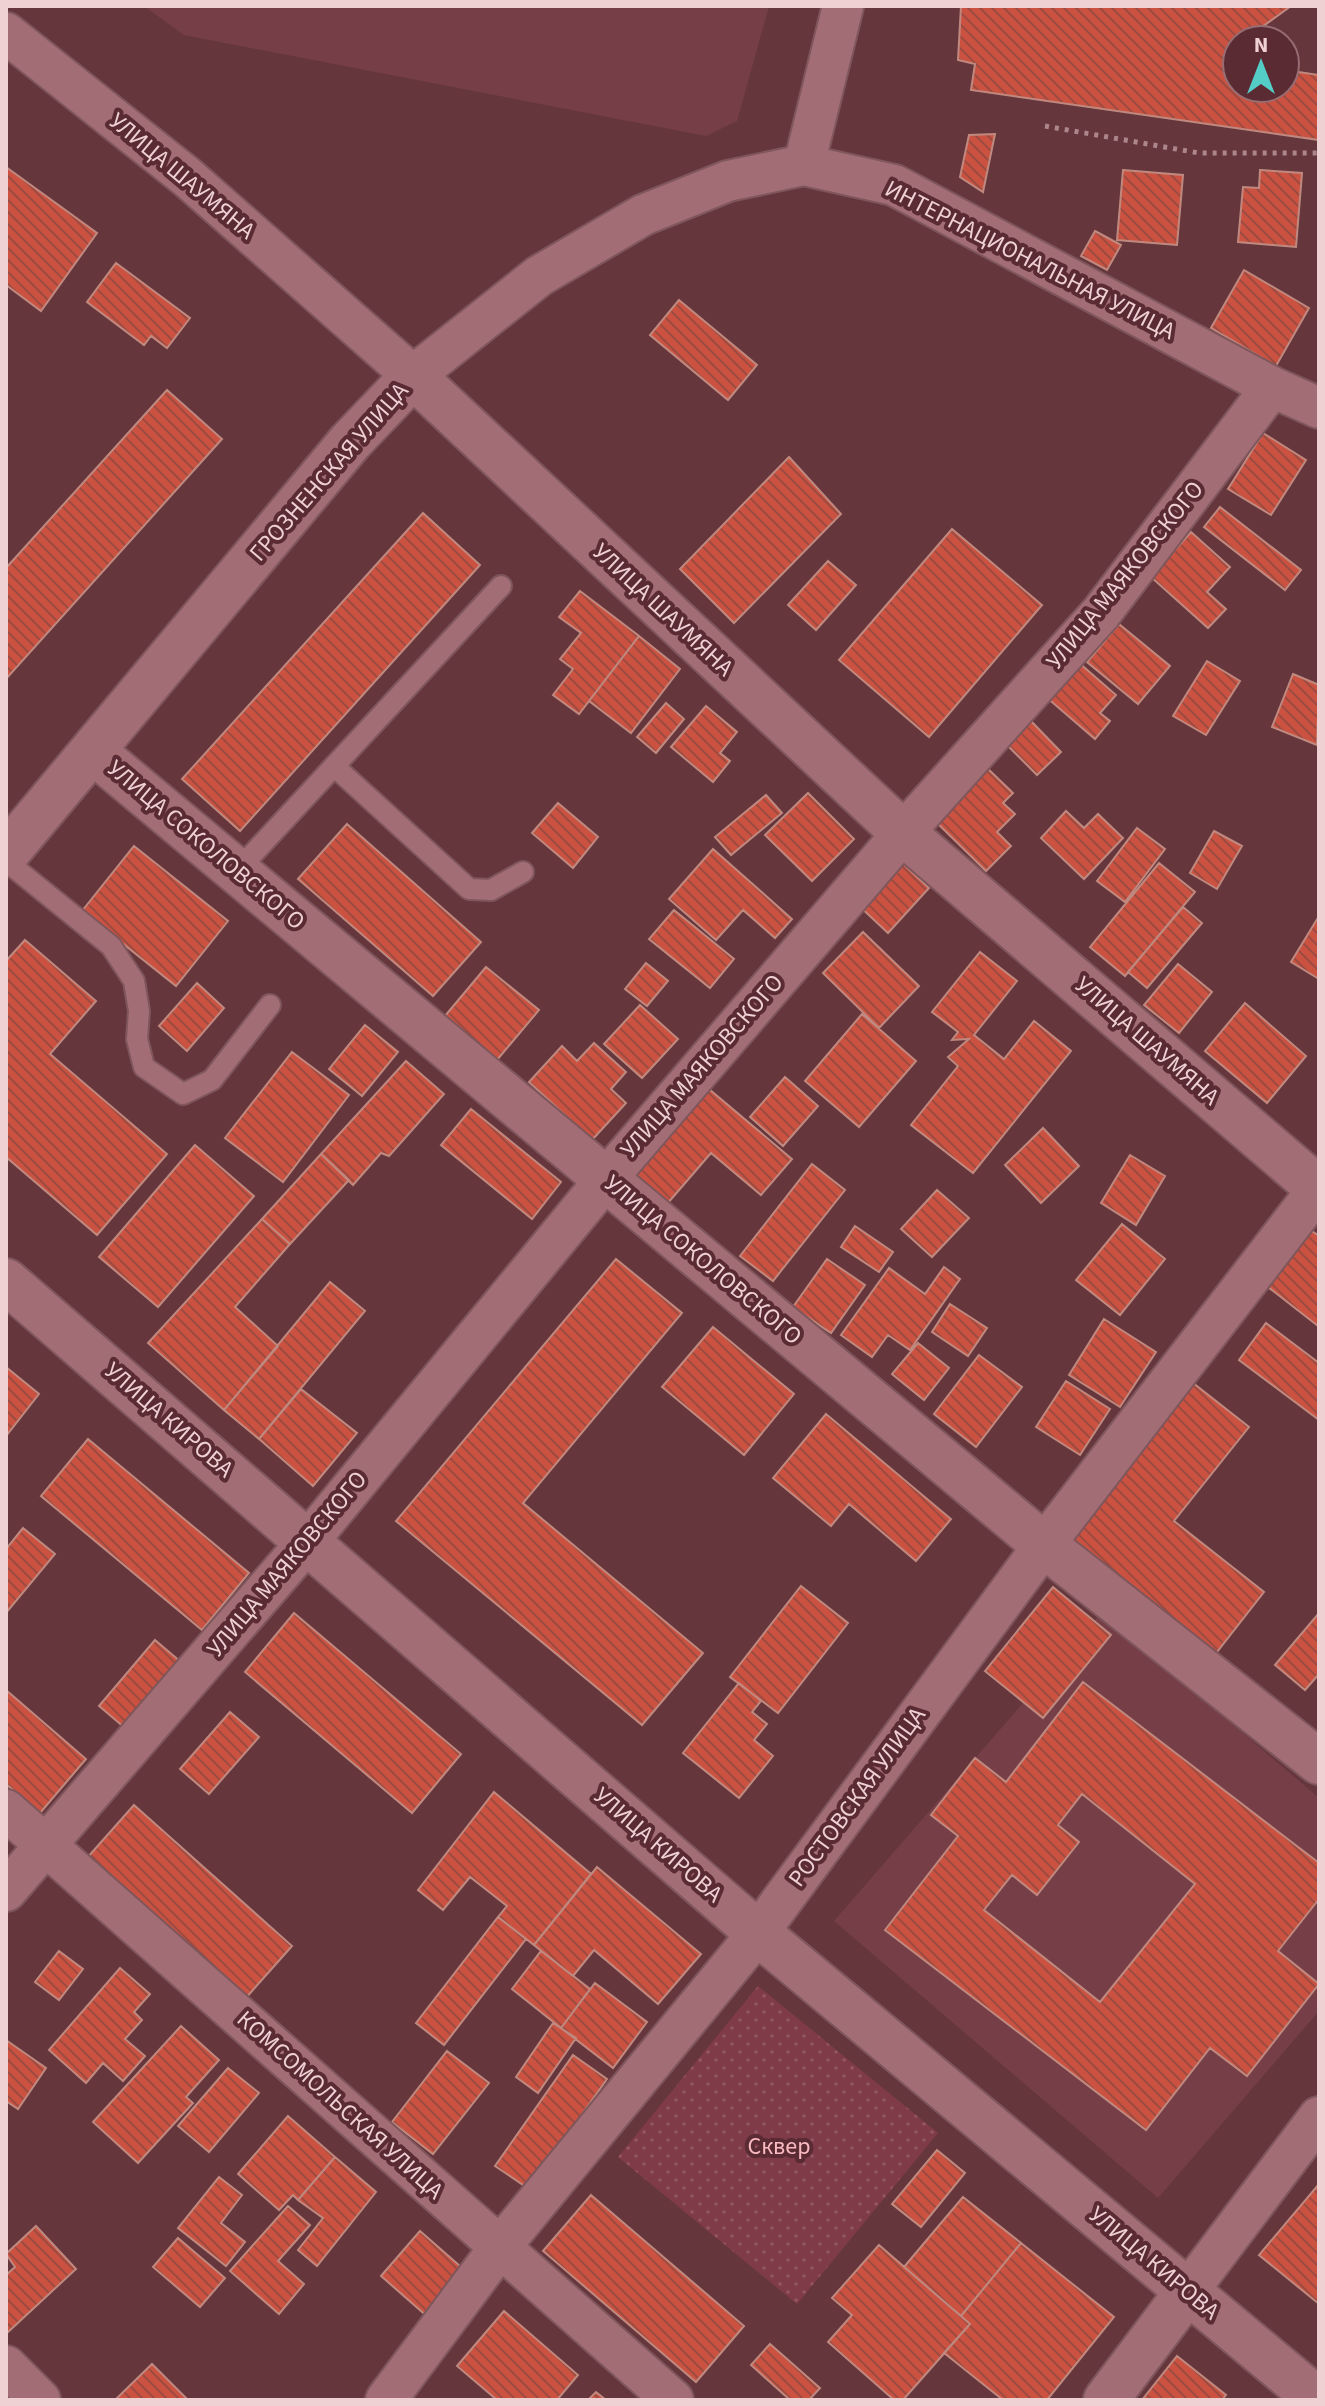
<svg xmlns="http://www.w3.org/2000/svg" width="1325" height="2406" viewBox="0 0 1325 2406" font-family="'Source Sans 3',sans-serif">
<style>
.built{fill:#763f48}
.park{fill:url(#park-dots)}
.building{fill:url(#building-back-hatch);stroke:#c0897f;stroke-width:2;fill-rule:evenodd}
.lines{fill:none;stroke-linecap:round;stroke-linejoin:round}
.service-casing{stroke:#7e565c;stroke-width:24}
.minor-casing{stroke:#7e565c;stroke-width:44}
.tertiary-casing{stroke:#7e565c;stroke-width:48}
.path{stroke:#ac868b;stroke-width:5;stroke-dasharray:4 6;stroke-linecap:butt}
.service{stroke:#a26d74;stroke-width:20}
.minor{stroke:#a26d74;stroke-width:40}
.tertiary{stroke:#a26d74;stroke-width:44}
.labels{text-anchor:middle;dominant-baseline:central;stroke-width:8;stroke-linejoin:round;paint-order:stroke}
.street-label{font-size:24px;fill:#efd1d4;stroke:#5a2b33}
.park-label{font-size:24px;fill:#fabac2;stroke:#5a2b33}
</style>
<defs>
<pattern id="park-dots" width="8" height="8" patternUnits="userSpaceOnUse" patternTransform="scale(2)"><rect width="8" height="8" fill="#803b48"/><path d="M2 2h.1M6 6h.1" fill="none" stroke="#925662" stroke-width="1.8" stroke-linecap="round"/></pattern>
<pattern id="building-back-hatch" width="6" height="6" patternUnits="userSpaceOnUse" patternTransform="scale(2)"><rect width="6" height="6" fill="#cb5241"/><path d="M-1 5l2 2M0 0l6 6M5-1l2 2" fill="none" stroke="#9d4b41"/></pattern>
</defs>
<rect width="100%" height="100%" fill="#66363d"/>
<path class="built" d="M144,6H769L737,121L706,136L184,35Z
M1102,1612L1319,1798V2011L1158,2198L834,1921Z"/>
<path class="park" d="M758,1986L938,2133L797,2304L618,2157Z"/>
<path class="building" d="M961,6H1291L1262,27L1261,40H1237V88H1285V70L1319,75V140L971,90L975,64L958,60Z
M995,134L983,192L960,177L969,135Z
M6,167L97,233L41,311L6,285Z
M1123,170L1183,175L1177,245L1117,240Z
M1260,170L1302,173L1296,247L1238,242L1243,187L1259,188Z
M1095,231L1121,245L1107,270L1081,256Z
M116,263L190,318L167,348L151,336L144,345L87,302Z
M1244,270L1309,308L1276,366L1211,328Z
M679,300L757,365L728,400L650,335Z
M167,390L222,439L6,679V568Z
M1263,433L1306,460L1271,515L1228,489Z
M789,457L841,514L734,623L680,569Z
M1220,507L1301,570L1285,590L1204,527Z
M423,513L480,565L240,831L182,779Z
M952,529L1042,605L929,737L839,660Z
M1191,532L1230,567L1207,592L1226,609L1208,628L1151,577Z
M828,561L856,585L816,630L788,605Z
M580,591L639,636L579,714L553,695L573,669L560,659L581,633L559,617Z
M1119,624L1170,666L1138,704L1087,662Z
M639,636L680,669L631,733L589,701Z
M1077,661L1116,695L1100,713L1110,721L1095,739L1046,697Z
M1207,661L1240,681L1206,735L1173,716Z
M1293,674L1319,685L1317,745L1272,727Z
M666,703L684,719L656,753L637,737Z
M706,706L737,732L720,753L730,761L713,782L671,747Z
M1029,719L1061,752L1037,775L1005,743Z
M983,764L1013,793L1003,803L1015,814L997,832L1011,846L986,871L931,817Z
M808,793L854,839L812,881L765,835Z
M766,795L782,813L731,855L715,837Z
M558,803L598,837L573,868L532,833Z
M1066,811L1084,828L1098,814L1123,838L1084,879L1041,838Z
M347,824L481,942L433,996L298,879Z
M1137,828L1165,849L1125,902L1097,881Z
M1214,831L1242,846L1217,889L1190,873Z
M134,846L228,921L176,986L82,911Z
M713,849L792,919L775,938L743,910L716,940L669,899Z
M898,859L929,888L888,933L857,904Z
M1159,863L1195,892L1125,976L1090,947Z
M1183,907L1202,923L1147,988L1128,972Z
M674,910L734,959L710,988L649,939Z
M1319,916V979L1291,962Z
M863,932L919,986L879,1028L823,973Z
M25,940L96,1001L50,1054L167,1154L97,1235L6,1157V961Z
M980,952L1017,981L974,1035L1004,1059L1034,1021L1071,1051L973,1173L911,1125L958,1066L948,1057L969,1039L952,1040L958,1032L932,1012Z
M646,963L668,981L647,1006L625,989Z
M1178,964L1212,992L1179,1033L1144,1005Z
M486,967L539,1010L497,1060L445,1016Z
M197,983L224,1008L187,1051L159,1026Z
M1245,1003L1306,1056L1267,1103L1205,1051Z
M640,1005L678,1039L642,1078L604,1044Z
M862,1014L916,1061L859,1127L805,1081Z
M365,1025L398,1052L362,1096L329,1069Z
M594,1043L626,1072L611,1089L626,1103L592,1140L529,1082L562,1046L577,1061Z
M292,1052L349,1095L283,1182L225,1138Z
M406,1061L444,1094L389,1156L381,1153L353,1185L321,1154Z
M785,1077L818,1106L783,1146L750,1117Z
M703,1084L792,1159L761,1195L711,1153L667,1204L629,1171Z
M471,1109L561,1182L532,1219L441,1145Z
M1043,1128L1079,1166L1041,1203L1005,1165Z
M195,1145L254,1196L158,1307L99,1257Z
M321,1154L349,1180L290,1244L262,1219Z
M1130,1155L1165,1176L1136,1225L1101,1203Z
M812,1164L845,1190L773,1281L740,1256Z
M937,1190L969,1218L932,1257L901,1229Z
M262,1219L290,1244L235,1307L278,1346L224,1410L148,1343Z
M1122,1224L1165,1259L1120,1315L1076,1280Z
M855,1226L893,1252L879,1272L841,1247Z
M1312,1231L1319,1236L1318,1326L1268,1287Z
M616,1259L682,1313L523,1503L703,1653L642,1725L396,1521Z
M827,1259L865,1285L831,1333L793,1307Z
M944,1267L960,1279L910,1350L888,1335L872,1357L841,1335L889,1268L925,1294Z
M330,1282L365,1311L259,1439L224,1410Z
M950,1304L987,1328L968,1356L932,1332Z
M1104,1319L1156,1352L1120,1407L1069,1375Z
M1266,1323L1319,1363V1420L1239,1360Z
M713,1327L794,1394L744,1455L662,1387Z
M918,1343L949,1368L924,1400L892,1374Z
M979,1355L1022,1387L976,1447L934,1414Z
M6,1367L39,1394L6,1436Z
M1188,1379L1249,1427L1174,1521L1264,1592L1213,1657L1062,1538Z
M1066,1381L1110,1409L1080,1455L1036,1427Z
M301,1389L357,1433L313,1486L259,1439Z
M826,1414L951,1519L916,1561L849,1504L831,1526L773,1478Z
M88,1439L249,1573L202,1630L41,1496Z
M23,1528L55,1554L6,1613V1549Z
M801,1586L848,1623L778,1713L730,1677Z
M1053,1587L1111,1635L1043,1718L985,1671Z
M294,1613L461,1754L412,1813L245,1672Z
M1319,1613V1674L1305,1690L1275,1665Z
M155,1640L181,1662L125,1728L99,1706Z
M1083,1682L1319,1863V1899L1278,1951L1319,1984L1247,2076L1210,2048L1146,2130L885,1930L958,1836L931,1815L975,1758L1006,1782ZM1082,1794L1195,1884L1100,2002L984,1910L1012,1875L1037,1895L1079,1842L1058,1825Z
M739,1683L761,1701L752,1712L767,1724L754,1740L773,1756L739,1798L683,1753Z
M6,1690L86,1759L40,1813L6,1784Z
M230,1712L259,1737L209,1794L180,1769Z
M494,1792L591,1874L534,1945L498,1917L507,1906L470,1877L443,1910L418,1890Z
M134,1805L292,1946L245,1999L87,1858Z
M597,1867L701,1954L658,2004L594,1950L573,1976L534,1945Z
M498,1917L526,1939L444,2045L416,2023Z
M59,1951L83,1969L59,2000L35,1982Z
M541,1951L590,1989L561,2028L512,1989Z
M120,1968L150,1994L134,2012L142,2020L125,2039L145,2056L123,2081L103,2063L86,2083L49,2050Z
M595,1983L647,2022L613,2068L561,2028Z
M553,2023L576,2038L538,2093L516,2077Z
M181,2026L219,2060L186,2097L193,2103L138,2163L93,2122Z
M6,2040L46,2068L18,2109L6,2101Z
M447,2051L489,2083L433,2154L392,2122Z
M573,2055L607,2079L529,2189L495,2166Z
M228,2068L259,2093L209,2152L178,2126Z
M288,2116L335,2157L298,2200L293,2195L279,2210L238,2174Z
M937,2150L965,2173L921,2227L892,2204Z
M335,2157L376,2192L317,2266L298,2250L323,2218L298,2200Z
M219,2177L242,2195L221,2223L245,2242L226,2266L178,2228Z
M1319,2184V2304L1259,2255Z
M591,2195L744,2326L696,2382L543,2251Z
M963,2197L1021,2243L961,2316L904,2267Z
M288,2206L310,2225L278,2261L304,2284L279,2314L230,2271Z
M36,2226L76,2269L7,2333L6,2275L15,2267L6,2254Z
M420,2231L468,2273L429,2318L381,2276Z
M178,2238L225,2278L200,2307L153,2267Z
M1021,2243L1114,2317L1047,2400H1003L944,2353L970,2324L961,2316Z
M879,2245L970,2324L903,2400H894L828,2342L852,2315L832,2298Z
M504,2311L578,2375L557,2400H497L457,2366Z
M770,2344L820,2388L809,2400H790L751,2365Z
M1177,2356L1226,2395L1222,2400H1142Z
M152,2364L188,2400H115Z
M596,2392L606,2400H588Z"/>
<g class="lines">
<g class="service-casing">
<path id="service" d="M334,766L469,889L491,890L523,872
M6,861L111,946L134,981L139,1011L137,1039L144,1067L183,1094L212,1080L270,1005
M237,871L501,586"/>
</g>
<g class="minor-casing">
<path id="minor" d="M6,33L187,177L413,376L539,276L643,215L728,181L804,165L894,185L1272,387L1319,408
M804,165L843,6
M6,1810L673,2400
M6,1891L309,1540L606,1179L903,833L1101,613L1272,387
M1188,2291L1319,2117
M6,2366L40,2400
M386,2400L500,2247L758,1933L1044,1545L1319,1188"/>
</g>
<g class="tertiary-casing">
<path id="tertiary" d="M94,752L1044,1545L1319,1762
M6,854L350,442L413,376L903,833L1319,1189
M6,1281L758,1933L1318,2400
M1106,2400L1188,2291"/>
</g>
<path class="path" d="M1045,126L1199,153H1319"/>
<use href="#service" class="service"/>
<use href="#minor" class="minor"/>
<use href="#tertiary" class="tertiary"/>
</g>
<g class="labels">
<g class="street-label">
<text transform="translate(182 176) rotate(40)">УЛИЦА ШАУМЯНА</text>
<text transform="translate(1030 260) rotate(27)">ИНТЕРНАЦИОНАЛЬНАЯ УЛИЦА</text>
<text transform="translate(329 472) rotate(-49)">ГРОЗНЕНСКАЯ УЛИЦА</text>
<text transform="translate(1125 575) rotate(-51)">УЛИЦА МАЯКОВСКОГО</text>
<text transform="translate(663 610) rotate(43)">УЛИЦА ШАУМЯНА</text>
<text transform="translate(206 845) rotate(40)">УЛИЦА СОКОЛОВСКОГО</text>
<text transform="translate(1147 1041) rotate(41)">УЛИЦА ШАУМЯНА</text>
<text transform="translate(702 1066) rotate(-49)">УЛИЦА МАЯКОВСКОГО</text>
<text transform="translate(703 1260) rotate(40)">УЛИЦА СОКОЛОВСКОГО</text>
<text transform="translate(169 1420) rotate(41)">УЛИЦА КИРОВА</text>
<text transform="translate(287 1564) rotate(-50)">УЛИЦА МАЯКОВСКОГО</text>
<text transform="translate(857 1797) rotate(-54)">РОСТОВСКАЯ УЛИЦА</text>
<text transform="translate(658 1845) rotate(41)">УЛИЦА КИРОВА</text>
<text transform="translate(340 2105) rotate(42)">КОМСОМОЛЬСКАЯ УЛИЦА</text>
<text transform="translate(1154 2263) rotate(40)">УЛИЦА КИРОВА</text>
</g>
<g class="park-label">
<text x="779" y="2146">Сквер</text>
</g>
</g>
<rect width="1325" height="2406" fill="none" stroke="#efd1d4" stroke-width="16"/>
<g transform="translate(1261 64)"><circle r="38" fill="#5a2b33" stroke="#966d73" stroke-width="2"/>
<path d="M0-6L14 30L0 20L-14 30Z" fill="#54cdc7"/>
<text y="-12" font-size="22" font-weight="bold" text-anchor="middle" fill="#efd1d4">N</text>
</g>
</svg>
